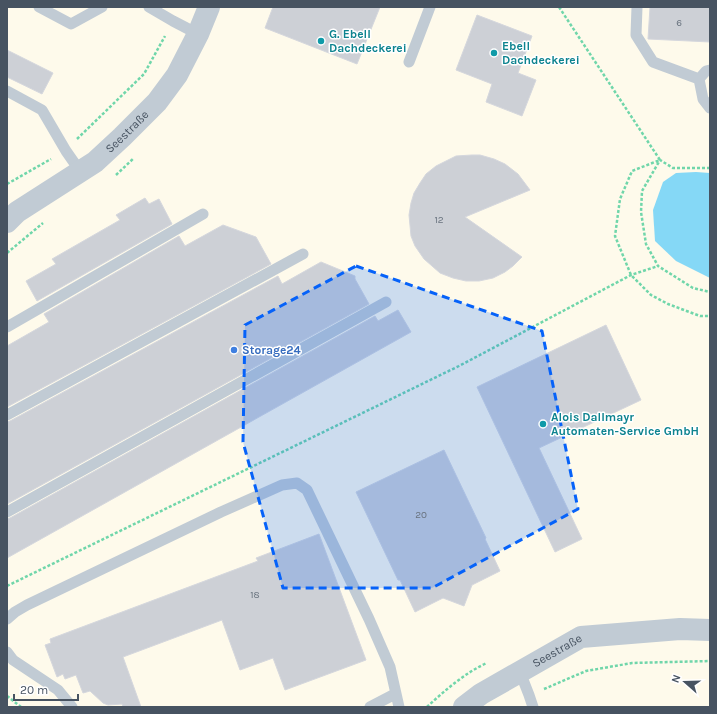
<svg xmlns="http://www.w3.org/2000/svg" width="717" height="714" viewBox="0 0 717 714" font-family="Karla,sans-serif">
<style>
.commercial{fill:#fefaeb}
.water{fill:#85d8f6}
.building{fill:#cdd0d6;stroke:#d5d7dd}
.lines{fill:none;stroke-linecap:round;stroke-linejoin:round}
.path{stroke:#70d6aa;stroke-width:2.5;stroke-dasharray:3 2;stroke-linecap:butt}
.lane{stroke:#c1cbd4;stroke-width:11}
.street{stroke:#c1cbd4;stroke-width:22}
.marked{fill:#0662f9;fill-opacity:0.2;stroke:#0662f9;stroke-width:3;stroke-dasharray:8 5;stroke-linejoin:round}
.culture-dot{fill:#0f9aa8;stroke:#fff;stroke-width:1.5}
.shop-dot{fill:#3f7fe0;stroke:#fff;stroke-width:1.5}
.labels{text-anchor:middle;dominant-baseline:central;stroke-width:3;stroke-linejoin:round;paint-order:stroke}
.number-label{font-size:10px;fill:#68727e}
.culture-label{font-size:12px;font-weight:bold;fill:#0d838f;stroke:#fff;text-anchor:start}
.street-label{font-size:12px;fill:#475361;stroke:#fff}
.shop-label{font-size:12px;font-weight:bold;fill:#366cbe;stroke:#fff;text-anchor:start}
</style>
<rect width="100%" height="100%" fill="#f4f1f1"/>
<path class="commercial" d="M7,7H710V707H7Z"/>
<path class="water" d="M696,172L710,173V278L676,261L655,241L653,210L663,182L676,173Z"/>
<path class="building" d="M273,7H380L357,64L265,28Z
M650,7H710V42L648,39Z
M477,15L532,36L518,73L536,80L522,116L486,102L492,84L456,70Z
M7,50L53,73L42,94L7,77Z
M472,155H480L494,159L505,164L518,174L530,190L465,217L522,257L513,266L505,272L493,278L479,281H466L453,278L440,273L424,259L415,246L411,236L409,215L411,203L414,193L420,183L426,174L436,166L456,156Z
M145,198L149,204L159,199L172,224L37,301L26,281L56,264L52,259L120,220L116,215Z
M223,225L256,237L271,264L7,407V346L49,322L44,314L179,236L185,246Z
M321,262L355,276V279L369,304L7,504V422L10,421L278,276L282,284Z
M398,310L411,332L7,558V519L10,518L375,316L378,321Z
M606,325L641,400L539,448L582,539L555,552L477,387Z
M444,450L486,538L485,539L500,571L472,585L464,606L443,598L415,612L400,580H398L356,492Z
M319,534L366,660L285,690L273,658L240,670L222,620L123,657L141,707H123L122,704L108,705L103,703L90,691L83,693L76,675L65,679L63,674L57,677L45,645L51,643L50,639L258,561L256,558Z"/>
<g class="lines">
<path class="path" d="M559,7L660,160L632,171L620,199L615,236L631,275L651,295L668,304L700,316H710
M77,139L144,74L165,36
M710,168H673L660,160L642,191L641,212L646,244L658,266L693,288L710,292
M116,175L134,158
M7,184L51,159
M7,253L43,223
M7,586L459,366L631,275L658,266
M544,689L586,671L632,663L710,661
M7,696L21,707
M427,707C444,691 466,672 487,663"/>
<path class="lane" d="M39,7L71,24L102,7
M149,7L173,21L198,34
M637,7L636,35L653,62L699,79
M409,62L430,7
M710,70L706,71L699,79L703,99L710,108
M7,91L42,110L66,151L80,171
M7,327L203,214
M7,415L303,254
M7,512L386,302
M7,619L15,612L27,605L221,512L282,485L297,483L307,490L369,619L390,667L399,707
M7,652L13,660L58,690L72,707
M520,672L529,695L533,707
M370,707L395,694"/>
<g class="street">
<path id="s1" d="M7,222L17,212L95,162L122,137L157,102L177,75L198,34L209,7"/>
<path id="s2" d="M464,707L481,694L581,637L680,629L710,630"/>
</g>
</g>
<path class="marked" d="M356,266L542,331L578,509L432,588H283L243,442L245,325Z"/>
<g class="culture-dot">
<circle cx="321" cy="41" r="4"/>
<circle cx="494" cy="53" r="4"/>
<circle cx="543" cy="424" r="4"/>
</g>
<circle class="shop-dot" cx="234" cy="350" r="4"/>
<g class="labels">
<g class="number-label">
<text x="679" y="23">6</text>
<text x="439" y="220">12</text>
<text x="421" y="515">20</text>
<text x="255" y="595">18</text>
</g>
<g class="culture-label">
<text x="329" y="34">G. Ebell<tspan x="329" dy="14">Dachdeckerei</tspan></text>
<text x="502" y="46">Ebell<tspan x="502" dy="14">Dachdeckerei</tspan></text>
<text x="551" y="417">Alois Dallmayr<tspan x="551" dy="14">Automaten-Service GmbH</tspan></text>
</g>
<g class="street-label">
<text stroke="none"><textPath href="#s1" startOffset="151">Seestraße</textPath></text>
<text stroke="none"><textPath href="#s2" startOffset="109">Seestraße</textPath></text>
</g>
<g class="shop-label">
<text x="242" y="350">Storage24</text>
</g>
</g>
<rect width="717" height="714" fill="none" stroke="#475361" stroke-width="16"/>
<g transform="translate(685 682) rotate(290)" stroke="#ffffff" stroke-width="3" paint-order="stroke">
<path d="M0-3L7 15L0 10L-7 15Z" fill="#475361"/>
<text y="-6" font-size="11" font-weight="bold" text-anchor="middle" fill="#475361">N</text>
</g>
<path d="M14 694v6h64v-6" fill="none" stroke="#475361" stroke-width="2"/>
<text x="20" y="694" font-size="12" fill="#475361" stroke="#ffffff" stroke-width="3" paint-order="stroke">20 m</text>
</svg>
